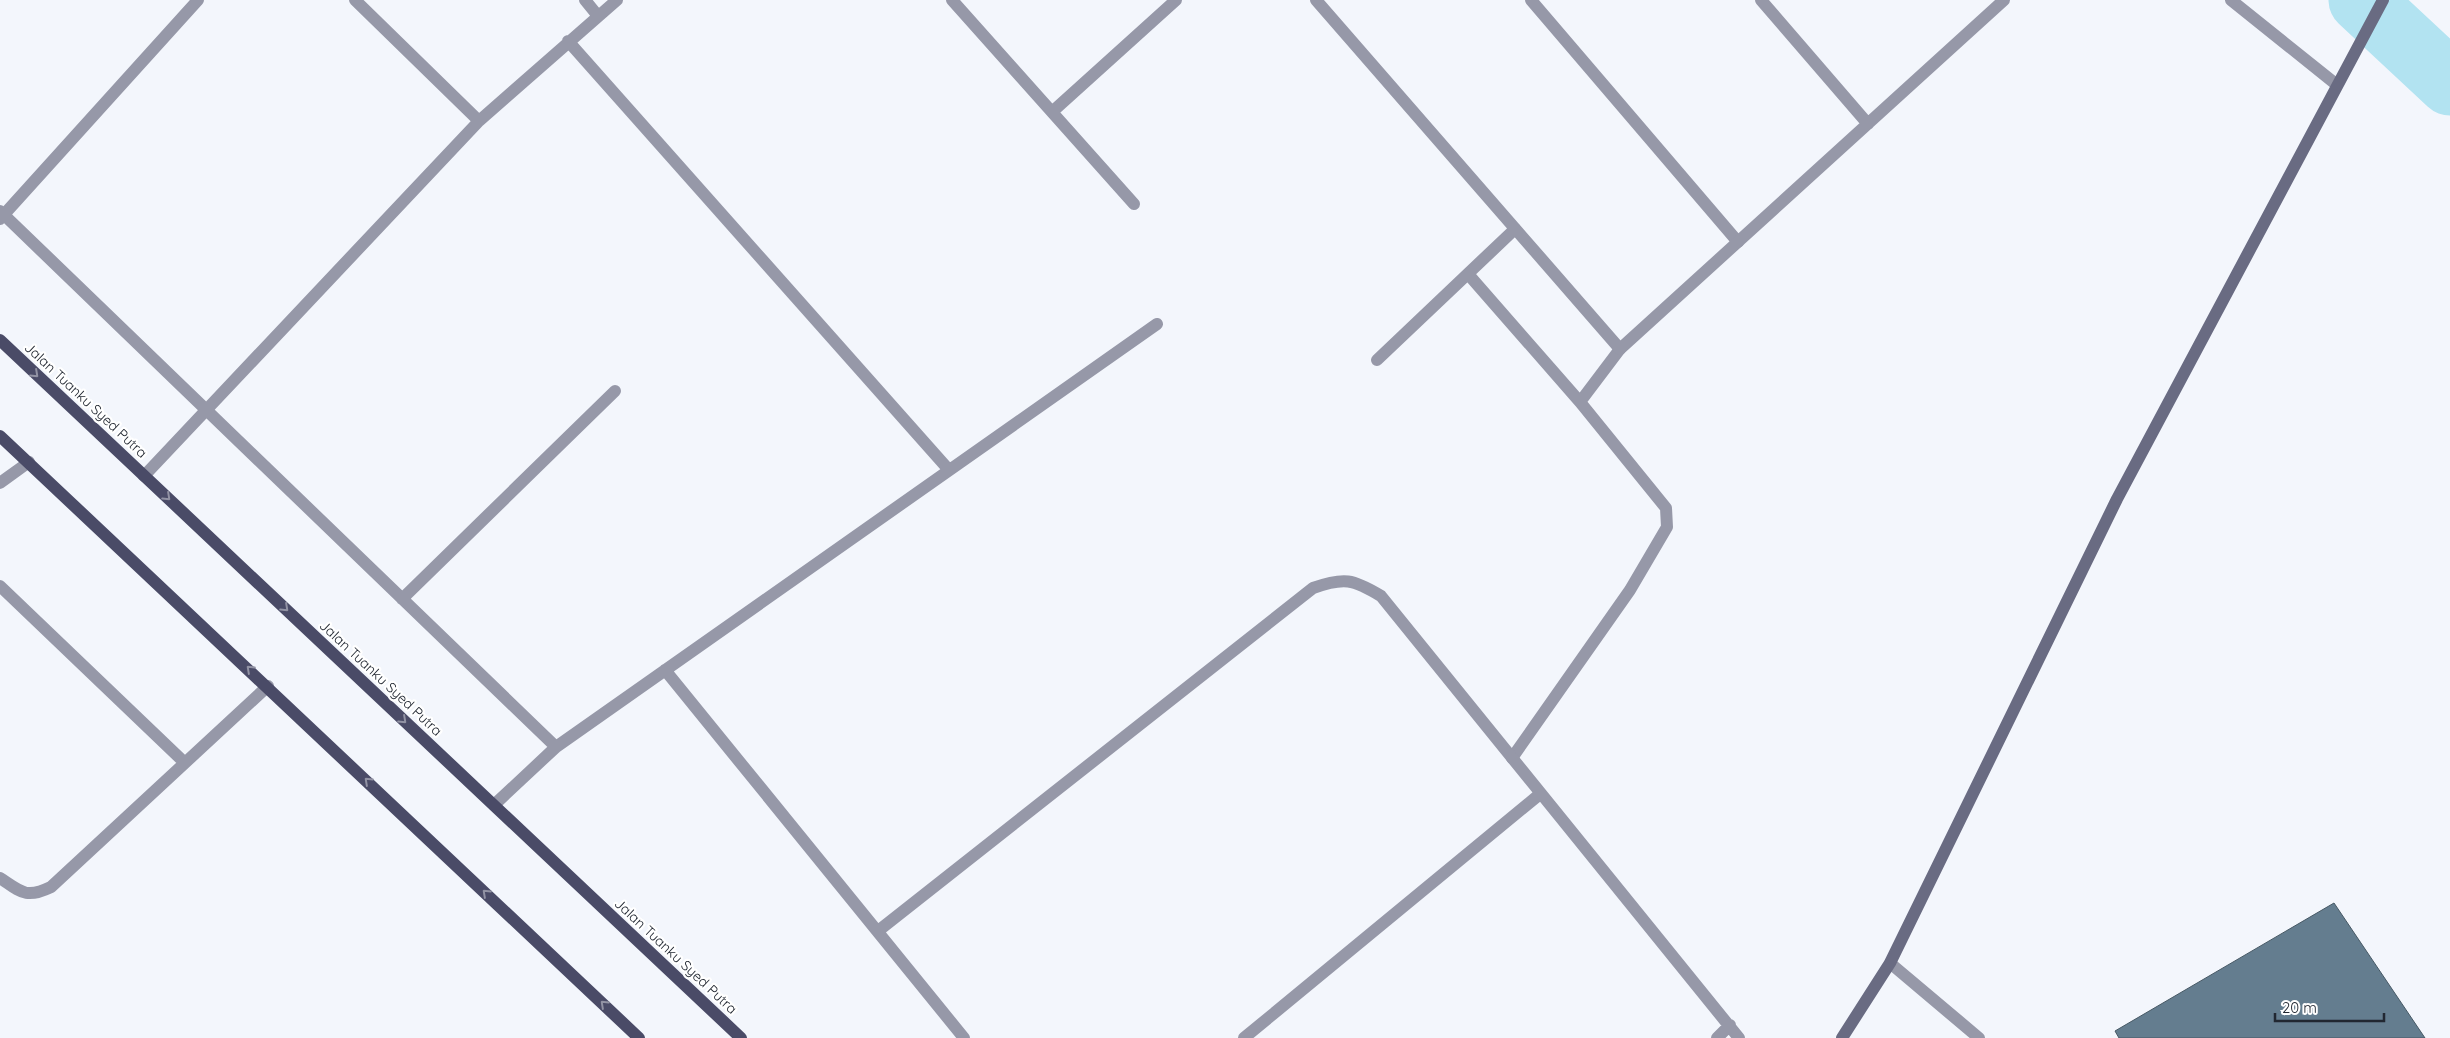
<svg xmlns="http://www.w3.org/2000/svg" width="2450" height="1038" viewBox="0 0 2450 1038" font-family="Quicksand,sans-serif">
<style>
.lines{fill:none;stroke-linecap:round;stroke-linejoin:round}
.river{stroke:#b2e3f1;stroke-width:65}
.building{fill:#647d8f;stroke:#465864}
.service{stroke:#9698a8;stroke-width:12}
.minor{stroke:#9698a8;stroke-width:12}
.secondary{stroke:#696b82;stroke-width:12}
.primary{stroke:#4a4b67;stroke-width:12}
.oneway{stroke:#9293a4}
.labels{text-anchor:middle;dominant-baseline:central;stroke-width:4.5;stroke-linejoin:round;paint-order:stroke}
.street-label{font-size:14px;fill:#212731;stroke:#fff}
</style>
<rect width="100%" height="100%" fill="#f3f6fc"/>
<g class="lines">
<path class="river" d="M2361,0L2450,83"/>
</g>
<path class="building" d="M2334,903L2425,1038H2119L2115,1031Z"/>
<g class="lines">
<path class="service" d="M1531,0L1738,242
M1468,274L1580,402
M1377,360L1515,229
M0,483L29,462
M0,586L184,762
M1512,758L1630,590L1667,527L1666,508L1580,402L1620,349
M0,878C21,892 26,899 51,887L268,686
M1890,963L1979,1038"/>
<path class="minor" d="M355,0L479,121
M585,0L598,16
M952,0L1134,204
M1316,0L1620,349L2004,0
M1761,0L1868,124
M2231,0L2337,85
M568,41L949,470
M1052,112L1176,0
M0,211L556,747
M0,219L198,0
M144,476L479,121L617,0
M402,599L615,391
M665,670L964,1038
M494,805L556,747L1157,324
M878,931L1313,588C1344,577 1353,579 1381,596L1739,1038
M1244,1038L1540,794
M1717,1038L1730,1025"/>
<path class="secondary" d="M1842,1038L1890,963L2117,499L2383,0"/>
<path class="primary" d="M0,340L741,1038
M0,436L639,1038"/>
</g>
<defs><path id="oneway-chevron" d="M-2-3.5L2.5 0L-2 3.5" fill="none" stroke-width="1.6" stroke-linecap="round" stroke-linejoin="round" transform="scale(1.25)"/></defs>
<g class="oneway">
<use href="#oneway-chevron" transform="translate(35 374) rotate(43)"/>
<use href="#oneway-chevron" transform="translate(167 497) rotate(43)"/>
<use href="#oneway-chevron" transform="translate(285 608) rotate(43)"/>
<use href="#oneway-chevron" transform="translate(250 669) rotate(-137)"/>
<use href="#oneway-chevron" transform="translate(403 720) rotate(43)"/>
<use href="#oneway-chevron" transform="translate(368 781) rotate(-137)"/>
<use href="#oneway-chevron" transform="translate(486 893) rotate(-137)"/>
<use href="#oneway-chevron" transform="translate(604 1004) rotate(-137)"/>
</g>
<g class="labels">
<g class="street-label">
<text transform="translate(86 400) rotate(43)">Jalan Tuanku Syed Putra</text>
<text transform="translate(381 678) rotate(43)">Jalan Tuanku Syed Putra</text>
<text transform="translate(676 956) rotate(43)">Jalan Tuanku Syed Putra</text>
</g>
</g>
<path d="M2275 1013v8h109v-8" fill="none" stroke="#212731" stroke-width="2.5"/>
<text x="2282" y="1013" font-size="15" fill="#212731" stroke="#ffffff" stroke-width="4" paint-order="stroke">20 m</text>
</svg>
